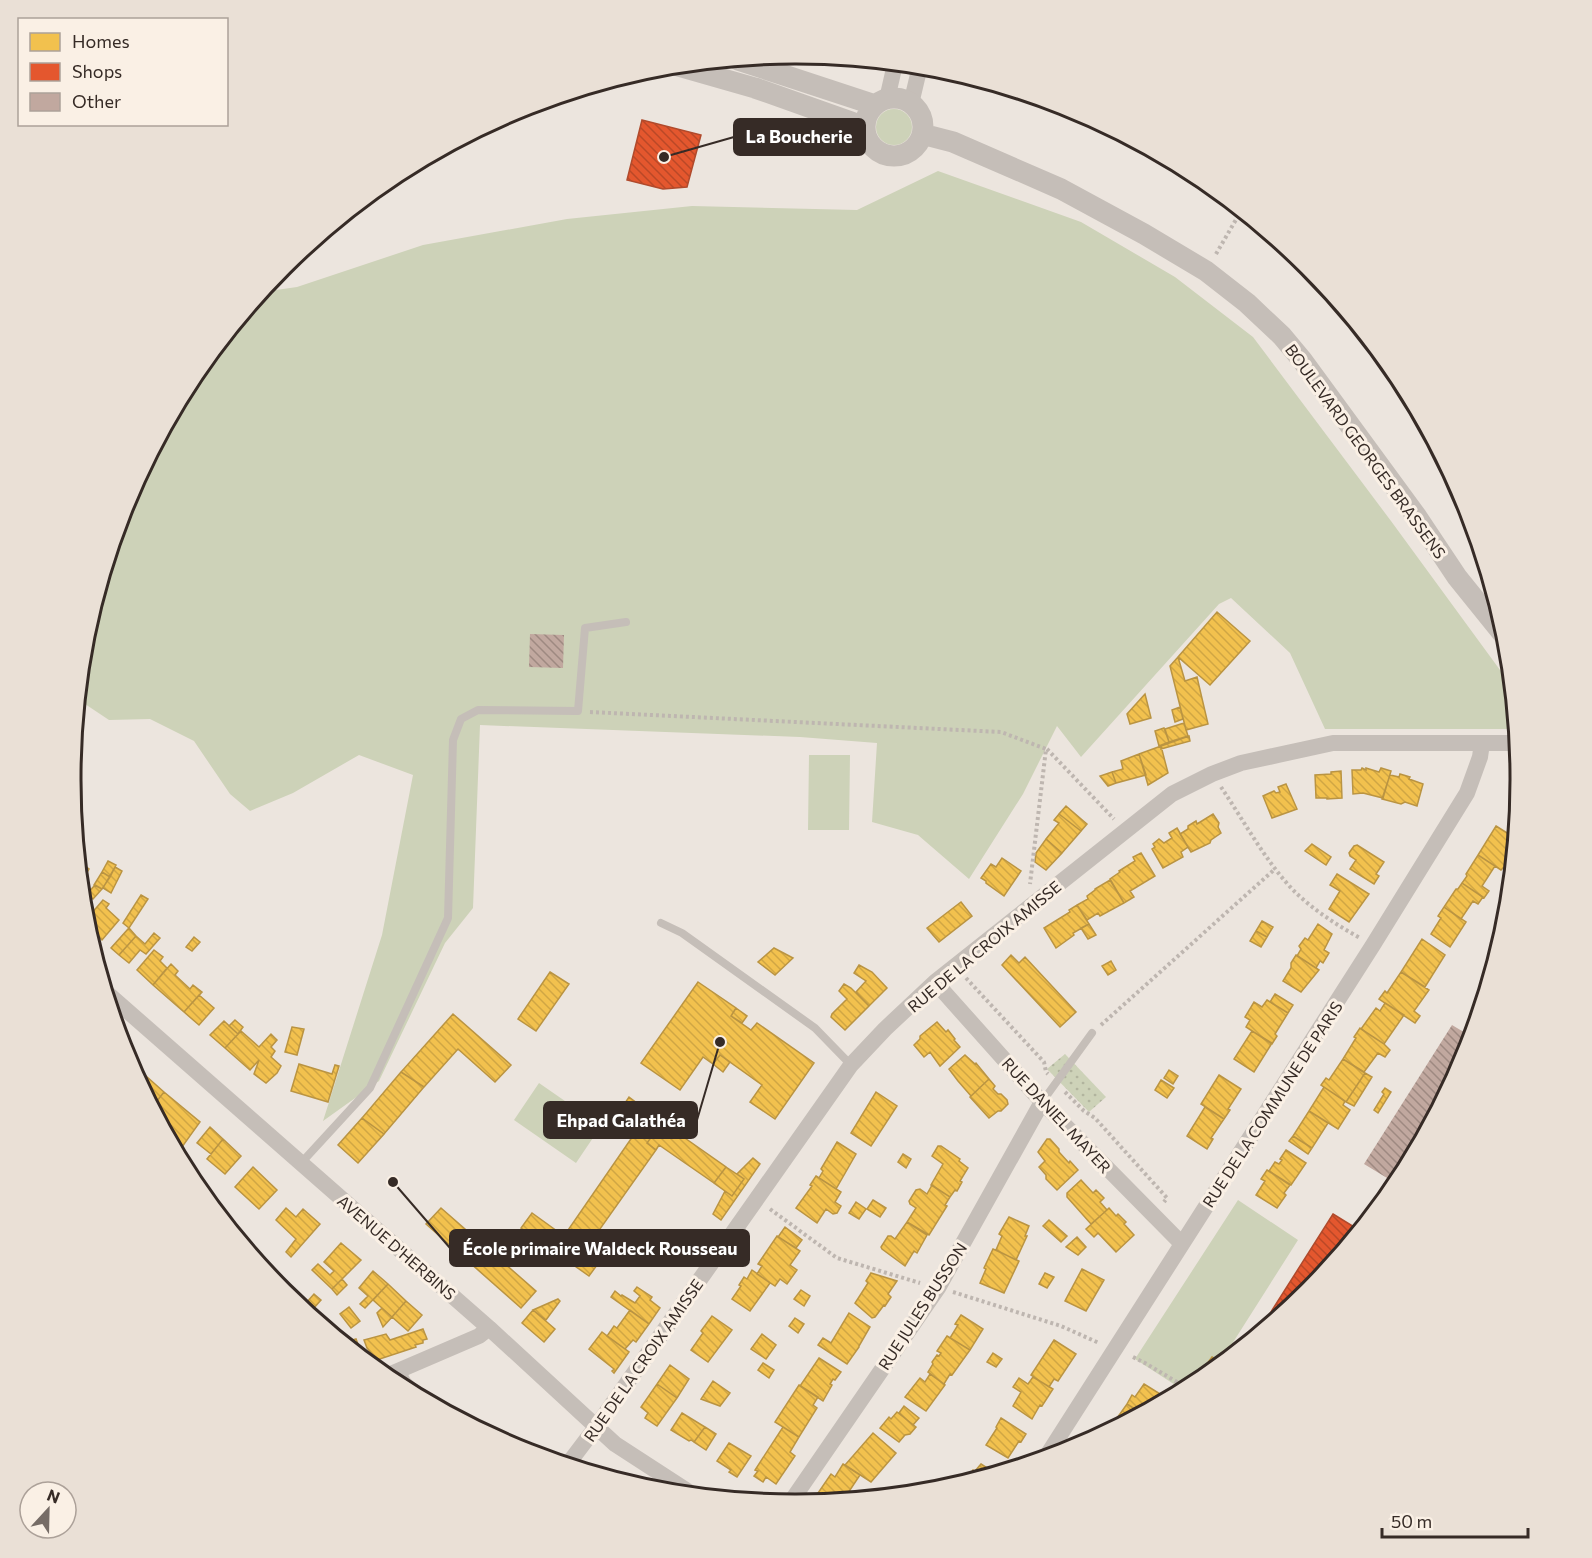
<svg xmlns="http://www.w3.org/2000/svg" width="1592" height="1558" viewBox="0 0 1592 1558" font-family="Commissioner,sans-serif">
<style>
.grass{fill:#cdd2b8}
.park{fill:url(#park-dots)}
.homes{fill:url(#homes-back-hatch);stroke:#ba9442;stroke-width:1.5}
.shops{fill:url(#shops-back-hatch);stroke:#b04a2c;stroke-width:1.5}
.building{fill:url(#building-back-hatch)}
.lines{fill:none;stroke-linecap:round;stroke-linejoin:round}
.path{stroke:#beb6b0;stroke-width:4;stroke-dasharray:3 3;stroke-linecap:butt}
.service{stroke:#c5beb8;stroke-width:8}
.minor{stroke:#c5beb8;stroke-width:16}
.tertiary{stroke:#c5beb8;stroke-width:21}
.labels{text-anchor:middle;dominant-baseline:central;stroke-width:6;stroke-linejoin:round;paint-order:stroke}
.street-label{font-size:16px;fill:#362b26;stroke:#faf0e5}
.rim{fill:none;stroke:#362b26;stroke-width:3}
.leader{fill:none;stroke:#362b26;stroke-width:2}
.callout-dot{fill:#362b26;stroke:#faf0e5;stroke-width:2}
.callout{fill:#362b26;stroke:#362b26;stroke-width:2}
.callout-label{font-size:18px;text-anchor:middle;font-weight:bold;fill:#fff}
</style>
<defs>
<pattern id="park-dots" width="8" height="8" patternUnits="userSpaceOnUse" patternTransform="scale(1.5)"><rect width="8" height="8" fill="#cdd2b8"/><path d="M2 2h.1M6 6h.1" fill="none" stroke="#b1b49e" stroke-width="1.8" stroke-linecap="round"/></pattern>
<pattern id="homes-back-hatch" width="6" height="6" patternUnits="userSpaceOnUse" patternTransform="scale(1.5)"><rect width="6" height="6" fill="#f2c14e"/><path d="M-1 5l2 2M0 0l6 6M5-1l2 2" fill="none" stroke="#d0a644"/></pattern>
<pattern id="shops-back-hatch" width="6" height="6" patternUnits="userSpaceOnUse" patternTransform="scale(1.5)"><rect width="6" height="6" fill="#e4572e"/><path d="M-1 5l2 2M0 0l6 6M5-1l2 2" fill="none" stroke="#ba4827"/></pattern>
<pattern id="building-back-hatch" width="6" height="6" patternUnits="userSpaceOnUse" patternTransform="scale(1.5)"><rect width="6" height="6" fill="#c1a89f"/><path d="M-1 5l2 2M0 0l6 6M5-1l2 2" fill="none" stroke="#9e8981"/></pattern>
</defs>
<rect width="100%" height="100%" fill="#ece5de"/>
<path class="grass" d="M876 127a18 18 0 1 1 36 0a18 18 0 1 1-36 0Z
M938,171L1081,222L1175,277L1253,337L1391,521L1500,670L1511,679L1516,729H1325L1290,653L1231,598L1219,604L1081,757L1057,726L1023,794L969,879L918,835L872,822L877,743L800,737L480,725L473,908L445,943L379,1081L323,1121L382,935L413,775L359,755L293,793L250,811L230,794L194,741L150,719L109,720L79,700L85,637L126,501L193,376L262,292L297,287L423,245L567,219L692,206L857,210Z
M809,755H850L849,830H808Z
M539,1083L601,1126L576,1163L514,1120Z
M1238,1200L1298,1240L1218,1366L1198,1382L1183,1390L1135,1359Z"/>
<path class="park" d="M1065,1054L1106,1097L1089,1112L1047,1069Z"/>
<path class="homes" d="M1217,612L1250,641L1210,685L1178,657Z
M1178,657L1185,681L1197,677L1208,724L1186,730L1170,666Z
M1145,694L1151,718L1130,724L1127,714Z
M1180,707L1183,719L1175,722L1172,710Z
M1184,723L1188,736L1169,742L1165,729Z
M1164,728L1169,742L1159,746L1155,731Z
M1189,736L1190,741L1161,749V746Z
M1161,746L1168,773L1148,785L1139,754Z
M1139,754L1146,775L1116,783L1112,772L1123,769L1121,761Z
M1362,768L1366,770V768L1379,772L1381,768L1391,771L1383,798L1363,793L1353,794L1352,770H1361Z
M1341,771L1342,798L1327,799V798H1316L1315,775L1331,774V772Z
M1112,772L1116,783L1108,786L1100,776Z
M1400,774L1410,777L1409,779L1423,784L1417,806L1405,802L1401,804L1382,799L1390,775L1399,777Z
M1286,784L1297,809L1272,818L1263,796L1274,791L1276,793L1280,792L1278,787Z
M1066,806L1087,824L1081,831L1059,814Z
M1059,814L1081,831L1062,853L1046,839L1059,823L1054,820Z
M1213,814L1219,823L1218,827L1221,833L1211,840L1210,843L1191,852L1180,834L1188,829V826L1196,821L1197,824Z
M1496,826L1515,838L1514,850L1510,857L1513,859L1512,865L1509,871L1503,868L1501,870L1478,855Z
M1177,828L1188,847L1181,852L1183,857L1163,868L1152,849L1155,847L1153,844L1159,839L1164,843L1172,838L1169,833Z
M1046,839L1062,853L1046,870L1035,862L1036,853Z
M1312,844L1331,857L1326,865L1305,851Z
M1357,845L1384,862L1376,874L1379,876L1374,884L1350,869L1356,860L1350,856L1349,853L1354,846Z
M1141,853L1155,876L1130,891L1134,897L1124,903L1110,879L1120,872L1119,871L1135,861L1133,857Z
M1478,855L1495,866L1482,886L1489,891L1484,898L1462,883L1467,876L1466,874Z
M1002,858L1021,871L1004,896L986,883V881L981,878L991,864L996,867Z
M108,861L116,865L110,877L102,872Z
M81,863L89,869L82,881L90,890L83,901L80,866Z
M115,867L122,871L111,893L103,888Z
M102,872L110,877L102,889L94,885Z
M1337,874L1369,894L1349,922L1329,909L1340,891L1330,885Z
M1110,880L1124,903L1100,916L1098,913L1087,920L1077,905L1088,899L1087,896L1095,890V889Z
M1462,883L1483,897L1478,904L1473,901L1461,919L1444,907L1456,889H1458Z
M95,885L102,889L93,899L87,894Z
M141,895L148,899L129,928L123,923Z
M103,900L109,904L106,908L119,920L102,940L87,926L85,921Z
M961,902L972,916L939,942L927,928Z
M1077,905L1089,924L1073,933L1074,935L1056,948L1044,928L1070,912L1069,910Z
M1444,907L1466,922L1450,947L1431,934L1441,918L1438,916Z
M1262,921L1273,927L1267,937L1256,931Z
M1089,924L1096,935L1088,939L1081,928Z
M1318,924L1332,934L1324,950L1329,953L1323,963L1320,961L1316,968L1297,956L1301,949L1299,946L1305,938L1308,940Z
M129,928L136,936L119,955L111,948Z
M1256,931L1267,937L1261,947L1250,941Z
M154,933L160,938L146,954L140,950L129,963L119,955L136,936L145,944Z
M194,937L200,942L192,951L186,947Z
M1422,939L1445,955L1425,987L1401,972Z
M774,948L793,958L775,975L758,962Z
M154,950L163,957L160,961L167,968L153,985L137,970Z
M1011,955L1019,963L1025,957L1076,1012L1060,1027L1002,965Z
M1296,955L1319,970L1301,992L1283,981L1291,968V963Z
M1111,961L1116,970L1108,975L1102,966Z
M171,964L178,971L175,975L190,989L193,985L202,992L184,1012L153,985Z
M859,965L872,972L887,988L869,1006L856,992L866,981L854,973Z
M550,972L569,984L536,1031L518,1019Z
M1401,972L1429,990L1414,1011L1420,1016L1415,1023L1379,999L1385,991L1387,993Z
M698,982L736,1008L731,1016L751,1030L757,1023L814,1063L775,1119L750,1102L762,1085L720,1055L713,1064L703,1057L680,1090L641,1063Z
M844,984L851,988L869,1006L845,1030L831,1017L832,1014L847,999L839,991Z
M1275,994L1293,1005L1288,1013L1270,1002Z
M199,995L214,1008L199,1025L184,1012Z
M1267,1000L1288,1013L1275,1034L1277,1036L1272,1044L1246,1027L1250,1020L1245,1017L1254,1002L1262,1007Z
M1385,1003L1404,1015L1384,1044L1361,1029L1376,1008L1380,1011Z
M736,1008L747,1016L742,1023L731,1016Z
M453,1014L511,1065L495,1082L458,1049L424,1087L401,1072Z
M235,1020L243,1027L238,1034L229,1026Z
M224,1021L238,1034L225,1048L210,1035Z
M937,1022L946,1032L948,1030L955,1039L954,1040L960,1047L940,1066L930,1052L924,1057L914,1045L920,1039V1036Z
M292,1027L304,1029L297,1055L285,1052Z
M1360,1028L1384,1044L1390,1050L1385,1057L1378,1053L1364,1072L1343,1059L1356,1038L1354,1037Z
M241,1031L259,1047L271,1034L277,1040L271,1047L275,1051L271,1057L281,1066L277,1073L266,1083L254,1074L259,1060L250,1070L225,1048Z
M1252,1031L1272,1043L1254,1072L1234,1059Z
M720,1055L730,1062L723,1072L713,1064Z
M965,1055L975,1064L976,1063L989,1079L971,1096L958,1081L949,1069Z
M1343,1059L1365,1073L1346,1102L1321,1085L1326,1078L1329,1080Z
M129,1062L146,1076L140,1083Z
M299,1064L332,1074L335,1065L339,1066L328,1102L291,1091Z
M1169,1070L1178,1076L1173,1084L1164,1078Z
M401,1072L424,1087L384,1134L362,1118Z
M1365,1073L1372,1077L1354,1106L1346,1102Z
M1219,1075L1241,1089L1228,1109L1230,1110L1224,1119L1201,1104Z
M146,1076L164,1092L153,1106L140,1083Z
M989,1079L995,1086L993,1089L998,1094H1001L1007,1100L1008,1104L1001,1111H998L989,1118L970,1097Z
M1161,1080L1174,1088L1167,1098L1155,1090Z
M1324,1087L1345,1101L1343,1105L1350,1110L1338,1129L1309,1111Z
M1385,1088L1391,1092L1378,1113L1374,1110L1384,1094L1382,1092Z
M164,1092L200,1122L182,1147L169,1136L153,1106Z
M876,1092L897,1106L871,1146L851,1133Z
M629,1097L662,1122L647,1143L656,1150L585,1250L600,1261L589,1276L521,1228L532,1213L564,1236L633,1136L627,1126L625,1112L621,1109Z
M1205,1107L1224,1119L1211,1138L1213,1139L1207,1149L1187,1136Z
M1309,1111L1328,1123L1312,1148L1293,1136Z
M362,1118L384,1134L358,1163L338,1145Z
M662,1122L726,1167L714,1183L659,1145L656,1150L647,1143Z
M210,1127L223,1139L211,1154L197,1143Z
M1293,1136L1312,1148L1308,1154L1289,1141Z
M223,1139L241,1156L225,1174L207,1159Z
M1047,1139H1050L1059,1149V1152L1069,1163L1070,1161L1078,1170L1057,1190L1046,1179V1175L1039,1167L1045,1161L1038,1152Z
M837,1142L856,1154L836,1189L819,1178L823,1171L821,1169Z
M938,1146H941L960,1159L959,1161L968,1168L960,1181L962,1182L957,1191L955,1190L950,1197L931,1185L943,1164L932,1156Z
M1286,1150L1306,1163L1291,1185L1269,1171L1275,1162L1279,1164L1282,1160L1280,1159Z
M903,1154L911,1159L906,1168L898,1162Z
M753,1158L760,1164L721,1220L713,1214L725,1191L732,1196L744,1179L737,1174Z
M253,1167L277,1190L259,1209L235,1187Z
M726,1167L744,1179L732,1196L714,1183Z
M1267,1170L1290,1185L1284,1193L1286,1195L1277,1208L1256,1195L1265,1181L1261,1179Z
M816,1176L841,1192L835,1202L841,1206L837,1213L833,1214L826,1209L817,1223L796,1208L812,1186L810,1185Z
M1081,1180L1093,1193L1096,1190L1104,1198L1100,1202L1107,1210L1091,1224L1067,1197V1193Z
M932,1185L950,1197L945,1205L947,1206L929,1235L907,1222L916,1208L910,1204L909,1201L916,1190L920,1189L927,1194Z
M873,1200L886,1208L880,1217L867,1209Z
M856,1202L866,1209L859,1219L849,1213Z
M286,1208L296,1217L303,1209L320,1224L291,1257L286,1252L296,1239L276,1220Z
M441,1208L536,1291L521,1308L426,1224Z
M1109,1208L1116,1216L1118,1214L1126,1222L1124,1224L1134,1235L1116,1252L1098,1233L1094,1237L1086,1229Z
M1009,1217L1029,1226L1025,1236H1027L1016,1260L996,1250L1002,1236L999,1234Z
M1049,1220L1067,1236L1061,1242L1043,1226Z
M907,1222L927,1235L917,1253L914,1251L905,1266L882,1249L881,1247L888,1236H891L895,1239Z
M785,1227L802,1240L796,1248L778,1237Z
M777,1236L800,1251L790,1265L797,1270L787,1284L780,1279L775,1286L757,1274L762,1266L758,1264Z
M1077,1237L1086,1247L1078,1255L1066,1247Z
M341,1243L361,1260L332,1289L312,1270L318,1264L330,1275L334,1271L324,1262Z
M993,1249L1019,1261L1004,1293L980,1283L986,1269L984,1268Z
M1082,1269L1104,1280L1086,1311L1065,1301Z
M752,1270L770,1283L750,1311L732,1299L741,1286L739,1285L744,1277L747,1279Z
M373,1271L388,1284L365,1308L360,1304L368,1296L359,1288Z
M871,1273L897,1281L888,1294L891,1297L885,1306L884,1305L875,1317L872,1318L855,1303L868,1283L866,1281Z
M1045,1273L1054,1277L1047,1288L1039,1284Z
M342,1279L347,1285L337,1295L332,1289Z
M388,1284L406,1301L392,1317L373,1300Z
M637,1287L652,1297L650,1300L660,1308L649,1324L611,1297L615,1291L621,1296L622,1295L635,1303L640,1296L634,1291Z
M801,1290L810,1296L804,1306L794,1299Z
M314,1294L321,1300L312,1310L306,1303Z
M558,1299L560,1301L546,1320L533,1310Z
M406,1301L422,1315L408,1331L392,1317Z
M349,1307L360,1321L351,1328L340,1314Z
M382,1308L392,1317L383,1327L377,1313Z
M533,1310L555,1329L544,1342L522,1323Z
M630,1310L649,1324L636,1342L633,1340L625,1349L607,1336L614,1326L617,1328Z
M849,1313L870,1327L859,1346V1347L847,1364L818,1345L823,1338L831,1343Z
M961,1315L983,1329L970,1350L950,1338L958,1325L955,1324Z
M712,1316L732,1330L708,1362L691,1350L703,1333L701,1331Z
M795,1318L804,1324L798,1333L789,1326Z
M423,1329L427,1339L423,1340V1343L415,1345L416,1347L377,1360L367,1348L364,1340L386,1334L390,1340Z
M602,1332L629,1352L614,1373L612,1371L614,1369L589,1349Z
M762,1334L776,1345L766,1359L751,1349Z
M947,1336L970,1350L952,1375L950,1374L944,1384L928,1372L933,1364L932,1362L937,1355L939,1356L941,1353L937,1351Z
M340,1338H344L346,1342L356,1339L363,1357Z
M1054,1340L1076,1354L1058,1381L1054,1379L1049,1387L1031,1375Z
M993,1353L1002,1359L996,1367L987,1362Z
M1212,1357L1220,1362L1213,1370L1206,1365Z
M819,1358L841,1372L835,1380L833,1379L830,1384L832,1385L823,1401L800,1386Z
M763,1363L774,1370L769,1378L758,1370Z
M670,1365L689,1379L677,1398L657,1384Z
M930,1374L945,1385L926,1411L905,1397L920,1378L925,1382Z
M1033,1377L1053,1389L1042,1406L1040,1405L1032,1419L1013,1406L1021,1392L1013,1387L1019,1378L1028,1384Z
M713,1381L730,1393L720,1406L701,1399Z
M657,1384L677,1398L657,1426L645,1418L648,1413L641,1407Z
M1144,1384L1165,1397L1162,1402L1141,1413L1127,1404L1132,1395L1135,1397Z
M799,1385L818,1397L813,1405L817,1408L799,1437L775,1422Z
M1127,1404L1141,1413L1115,1427L1112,1425Z
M904,1406L919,1418L913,1425L899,1413Z
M897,1412L916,1427L910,1434L905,1435L899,1442L880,1428L889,1417L891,1419Z
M682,1413L705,1427L694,1442L691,1440L689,1441L671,1430Z
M1001,1418L1026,1434L1021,1442L1019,1441L1008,1458L986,1445L997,1428L996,1427Z
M705,1427L716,1434L706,1450L694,1442Z
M783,1427L799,1437L790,1452L795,1456L776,1484L766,1477L763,1482L754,1476L758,1471L755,1470Z
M873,1433L896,1453L871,1482L845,1465Z
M729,1443L751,1456L737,1477L729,1472L731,1470L717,1461Z
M843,1464L860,1475L844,1499L830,1501L818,1493L831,1474L835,1477Z
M981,1464L995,1473L965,1482L973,1470L975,1471Z"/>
<path class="shops" d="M642,120L701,135L687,187L663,189L627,180Z
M1333,1214L1359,1230L1308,1292L1257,1334Z"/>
<path class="building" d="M530,634L564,635L563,668L529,667Z
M1452,1025L1472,1037L1466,1057L1397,1184L1364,1164Z"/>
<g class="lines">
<path class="path" d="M1216,254L1241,211
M590,712L1001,732L1046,749L1030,884
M1047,749L1114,819
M1221,787C1244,821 1267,864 1296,893C1315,911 1337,925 1360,938
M966,978L1044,1062L1046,1072L1048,1074
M1101,1025L1275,869
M1065,1092L1084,1111L1095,1118L1167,1198L1164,1202
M770,1209L837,1258L920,1283
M953,1292L1061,1326L1099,1343
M1133,1357L1145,1363L1187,1388
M619,1477L627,1482"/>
<path class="service" d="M661,923L682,933L815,1028L851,1065
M1042,1102L1092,1033
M302,1162L370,1088L448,918L453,740L461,719L478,710L578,711L585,628L626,622
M401,1370L407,1381L427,1400"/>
<path class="minor" d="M887,99L895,64
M911,104L920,66
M935,982L1042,1102L1182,1244
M107,993L489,1328L615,1444L692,1494
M386,1376L479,1336L489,1328
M1046,1457L1373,945L1467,793L1480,757L1482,743
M568,1464L596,1427L851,1065L885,1029L935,982L1172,794L1212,774L1241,763L1333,743H1517
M790,1503L938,1288L1042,1102"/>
<path class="tertiary" d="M738,60L875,105
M678,66L755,88L865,127
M865 127a29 29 0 1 1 58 0a29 29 0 1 1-58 0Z
M922,134L953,142L1061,189L1144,234L1206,271L1247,303L1282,336L1302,360L1417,517L1457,577L1507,639"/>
</g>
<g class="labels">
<g class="street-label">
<text transform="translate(1366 451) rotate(54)">BOULEVARD GEORGES BRASSENS</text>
<text transform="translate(984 946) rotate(-40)">RUE DE LA CROIX AMISSE</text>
<text transform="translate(1272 1104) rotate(-57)">RUE DE LA COMMUNE DE PARIS</text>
<text transform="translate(1057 1115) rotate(47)">RUE DANIEL MAYER</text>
<text transform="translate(397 1247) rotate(41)">AVENUE D'HERBINS</text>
<text transform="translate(922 1306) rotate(-57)">RUE JULES BUSSON</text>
<text transform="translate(643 1360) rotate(-55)">RUE DE LA CROIX AMISSE</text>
</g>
</g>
<path d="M0 0H1592V1558H0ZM795 64H796A714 714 0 0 1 1510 778V780A714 714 0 0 1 796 1494H795A714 714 0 0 1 81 780V778A714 714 0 0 1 795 64Z" fill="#eae0d6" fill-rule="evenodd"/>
<path class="rim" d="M795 64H796A714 714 0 0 1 1510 778V780A714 714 0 0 1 796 1494H795A714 714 0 0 1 81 780V778A714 714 0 0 1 795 64Z"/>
<path class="leader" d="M664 157L734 137M720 1042L697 1120M393 1182L450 1248"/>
<g class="callout-dot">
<circle cx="664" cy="157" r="6"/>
<circle cx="720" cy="1042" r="6"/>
<circle cx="393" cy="1182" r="6"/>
</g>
<g class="callout">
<rect x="734" y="119" width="131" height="36" rx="6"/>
<rect x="544" y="1102" width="153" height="36" rx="6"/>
<rect x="450" y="1230" width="299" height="36" rx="6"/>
</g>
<g class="callout-label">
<text x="799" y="143">La Boucherie</text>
<text x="621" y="1127">Ehpad Galathéa</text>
<text x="600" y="1255">École primaire Waldeck Rousseau</text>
</g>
<rect x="18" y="18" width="210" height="108" fill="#faf0e5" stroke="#aca199" stroke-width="1.5"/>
<rect x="30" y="33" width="30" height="18" fill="#f2c14e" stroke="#aca199" stroke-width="1.5"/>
<text x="72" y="48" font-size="18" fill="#362b26">Homes</text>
<rect x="30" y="63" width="30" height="18" fill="#e4572e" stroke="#aca199" stroke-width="1.5"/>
<text x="72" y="78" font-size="18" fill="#362b26">Shops</text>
<rect x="30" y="93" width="30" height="18" fill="#c1a89f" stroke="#aca199" stroke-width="1.5"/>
<text x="72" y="108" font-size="18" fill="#362b26">Other</text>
<g transform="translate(48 1510) rotate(22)"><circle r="28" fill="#faf0e5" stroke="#aca199" stroke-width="1.5"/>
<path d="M0-4.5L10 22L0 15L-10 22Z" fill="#766c66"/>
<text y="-9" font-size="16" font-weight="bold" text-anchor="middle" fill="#362b26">N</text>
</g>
<path d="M1382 1528v9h146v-9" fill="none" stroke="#362b26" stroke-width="3"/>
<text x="1391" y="1528" font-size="18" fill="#362b26" stroke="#faf0e5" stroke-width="4.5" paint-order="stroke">50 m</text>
</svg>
